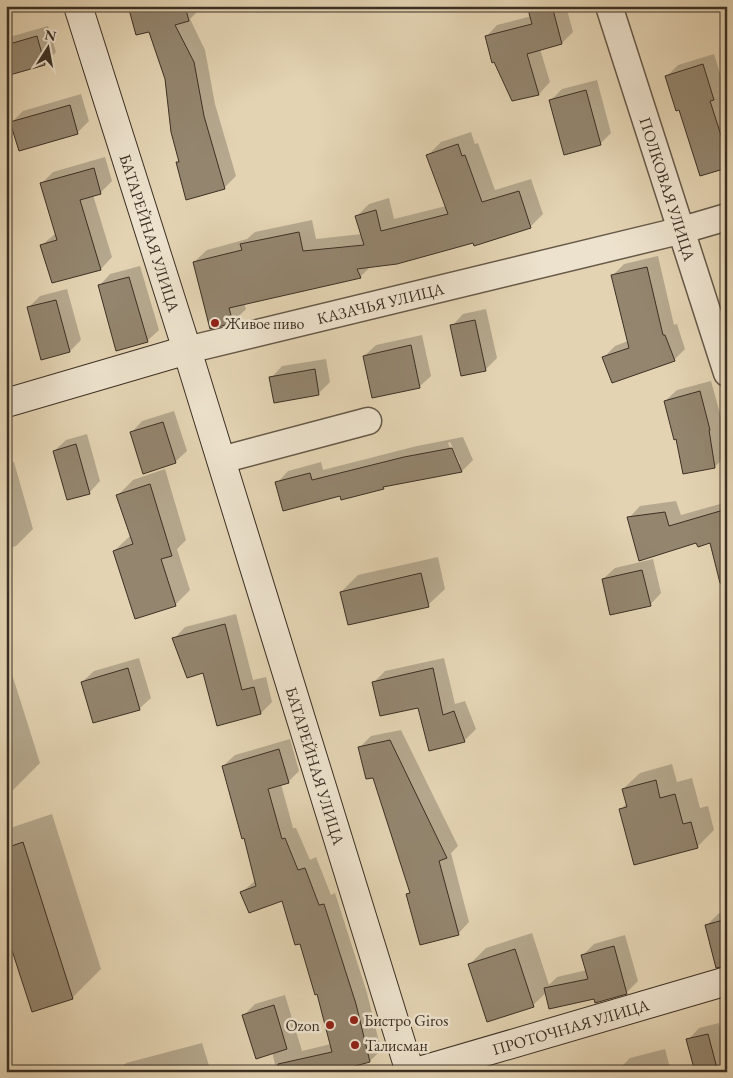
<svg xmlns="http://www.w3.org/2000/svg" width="733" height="1078" viewBox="0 0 733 1078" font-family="'EB Garamond',serif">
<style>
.shadow{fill:#0003;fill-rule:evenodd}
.building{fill:#93856e;stroke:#3c3024}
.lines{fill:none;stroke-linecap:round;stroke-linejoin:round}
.street-casing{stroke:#665948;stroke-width:29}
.secondary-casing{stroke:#3c3024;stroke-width:30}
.street{stroke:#ede2cd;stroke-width:26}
.secondary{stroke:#ede2cd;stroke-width:28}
.poi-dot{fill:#8f2418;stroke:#ede2cd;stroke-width:2}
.labels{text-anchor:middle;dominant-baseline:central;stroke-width:5;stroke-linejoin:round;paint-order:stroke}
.street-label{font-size:16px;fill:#3c3024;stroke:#ede2cd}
.poi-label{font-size:16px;fill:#3c3024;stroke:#ede2cd;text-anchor:start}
</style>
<rect width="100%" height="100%" fill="#e3d3b2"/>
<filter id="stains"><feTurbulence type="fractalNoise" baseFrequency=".004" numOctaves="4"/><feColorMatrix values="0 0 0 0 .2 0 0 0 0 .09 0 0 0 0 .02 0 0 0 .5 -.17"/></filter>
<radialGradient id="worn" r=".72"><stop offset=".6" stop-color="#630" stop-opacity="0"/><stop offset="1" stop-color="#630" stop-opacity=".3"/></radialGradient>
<path class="shadow" d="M130,6H200V9L190,19L205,50L215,104L236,176L224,188L177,163L180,160L166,79L150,30Z
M254,6H278L256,13Z
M529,6H566L573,32L562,43L540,49L550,82L539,94L486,37L497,25L532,16Z
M48,26L56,52L45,64L6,75V38Z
M714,54L724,87L721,91L727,108V166L680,108L667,76L678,65Z
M597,80L611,133L600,144L550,101L562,89Z
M81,94L89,121L78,132L20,149L12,122L23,111Z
M471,132L475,144L478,143L495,190L531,179L543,214L530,227L372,265L360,277L244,303L246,309L233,322L194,262L207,250L247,239L255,232L312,220L316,239L362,234L356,217L369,204L389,198L394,219L446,206L428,155L441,142Z
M105,157L112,181L101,192L93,195L112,257L101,269L53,282L42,245L56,233L41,184L53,172Z
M658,256L674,325L677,324L685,349L674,360L604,357L615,346L628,341L613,275L624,264Z
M140,266L159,330L147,341L99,286L110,274Z
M67,289L81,340L70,351L29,307L40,296Z
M486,309L497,358L486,369L452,326L463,314Z
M422,335L431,376L419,387L364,356L376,345Z
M6,345L9,353L6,356Z
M326,359L330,382L318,394L271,378L282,366Z
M711,381L721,417L726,455L715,467L684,472L677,437L665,401L677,390Z
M174,411L187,451L175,462L131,433L142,421Z
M87,434L100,481L89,493L54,451L66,440Z
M463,437L473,460L462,471L386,486L383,488L341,494L277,483L288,471L321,462L323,470L417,446ZM450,442L460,464H458L448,443Z
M14,462L33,529L16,546L6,549V464Z
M165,469L186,540L177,549L190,590L175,605L114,551L131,535L118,495L133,480Z
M676,501L681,515L727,502V601L711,542L697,541L629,518L640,506Z
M438,557L445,589L428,605L341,592L358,575Z
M653,559L661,593L650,605L603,579L615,568Z
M236,614L253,680L266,677L272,702L261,713L204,672L174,639L185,627Z
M6,655L40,763L11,792L6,793Z
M139,658L151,698L139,709L82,682L94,671Z
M444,658L455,704L465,701L476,729L464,741L419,707L374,682L385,671Z
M401,730L458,846L451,853L469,922L458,934L407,895L411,891L374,776L359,748L371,736Z
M290,739L299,771L288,782L281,784L293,828H296L310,860L316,857L331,895L335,893L367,993L381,1050L370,1061L326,1072H277L272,1052L244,1015L255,1004L285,995L302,1051L331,1044L318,992L283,899L242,892L256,880L223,766L235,755Z
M672,764L677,782L692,778L700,808L708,806L714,830L697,847L621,809L627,803L623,789L640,773Z
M52,814L101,969L72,998L6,928V833L13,827Z
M727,912V948L706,926L718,914Z
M532,933L549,985L557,977L587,970L583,955L594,944L625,935L638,981L626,993L595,998L547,992L533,1005L469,965L486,948Z
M719,1023L722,1035L727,1034V1072H696L688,1040L699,1028Z
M202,1043L211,1072H117L126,1063Z
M665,1049L671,1072H619V1069L630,1058Z
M87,1067L88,1072H72Z"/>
<path class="building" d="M128,6H185L189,21L175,25L194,62L204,116L225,189L186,200L176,162H179L171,132L165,79L149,32L136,35Z
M527,6H552L562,44L527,54L539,95L512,101L494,62L492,63L485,36L532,24Z
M37,36L45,65L6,76V45Z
M703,64L714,100L710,101L727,154V168L700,176L679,110L676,111L665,76Z
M586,90L601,145L564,155L549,100Z
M70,105L78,134L19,151L10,122Z
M458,144L462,156L465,155L482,202L519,191L531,228L474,246L473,243L397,264L357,269L361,278L229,308L233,323L210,329L193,262L242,250L240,244L299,232L303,251L364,245L355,216L376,210L381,231L448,214L426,155Z
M94,168L101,194L80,200L101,270L52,283L40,245L57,240L40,183Z
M647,267L663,335H665L675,361L612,383L602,357L629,348L611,275Z
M129,277L148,342L116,351L98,285Z
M56,300L70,352L41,360L27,307Z
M475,320L486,371L461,376L450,325Z
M411,345L420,388L372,398L363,356Z
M315,369L319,395L274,403L269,377Z
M700,391L710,430H709L715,468L683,474L676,439L674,440L664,401Z
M163,422L176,463L143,474L130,432Z
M76,444L90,494L67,500L53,451Z
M452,448L462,472L383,487L384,489L341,500L340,496L283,511L275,482L310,473L312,480L404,457Z
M150,484L172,556L161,559L176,606L135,619L113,551L133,544L116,495Z
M727,509V582L720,583L710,543L698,547L696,543L639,561L627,517L665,512L669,526Z
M642,570L651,606L610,615L602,579Z
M421,573L429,607L348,625L340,592Z
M225,624L242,690L254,687L261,714L217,726L203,673L187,678L172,638Z
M128,668L140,710L93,723L81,682Z
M433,668L443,715L454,711L465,742L429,751L418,708L380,716L372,682Z
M390,740L447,858L439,861L459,935L420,945L406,894L410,893L373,778L366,779L358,747Z
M279,749L289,783L268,789L282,839L285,838L298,870L305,868L319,905L324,904L356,1004L370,1062L333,1072H279L278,1064L332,1052L317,994L315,995L300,944L295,945L282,901L249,913L240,892L256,886L244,838L242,839L222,766Z
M656,780L660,798L675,794L683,824L691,822L698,848L634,865L619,809L627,807L622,789Z
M23,842L73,999L32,1012L6,932V848Z
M727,919V966L716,968L705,925Z
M614,946L627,994L595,1003L594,999L549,1009L544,988L588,979L581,955Z
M515,949L534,1007L487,1022L468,964Z
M274,1005L287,1049L256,1059L242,1015Z
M708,1034L718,1072H695L686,1039Z"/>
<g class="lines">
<g class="street-casing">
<g id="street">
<path id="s1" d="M609,6L727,373"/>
<path id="s2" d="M187,350L679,231L727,217"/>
<path d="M221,460L368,421"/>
</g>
</g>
<g class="secondary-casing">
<g id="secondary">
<path id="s3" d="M78,6L187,350L410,1072"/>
<path d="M6,403L187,350"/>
<path id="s4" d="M416,1072L727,981"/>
</g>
</g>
<use href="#street" class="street"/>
<use href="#secondary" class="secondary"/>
</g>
<g class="poi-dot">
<circle cx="215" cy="323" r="5"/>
<circle cx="354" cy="1020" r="5"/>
<circle cx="330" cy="1025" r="5"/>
<circle cx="355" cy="1045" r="5"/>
</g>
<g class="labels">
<g class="street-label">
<text stroke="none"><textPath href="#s1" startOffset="192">ПОЛКОВАЯ УЛИЦА</textPath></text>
<text stroke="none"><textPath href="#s3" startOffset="238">БАТАРЕЙНАЯ УЛИЦА</textPath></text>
<text stroke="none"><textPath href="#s2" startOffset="199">КАЗАЧЬЯ УЛИЦА</textPath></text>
<text stroke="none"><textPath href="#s3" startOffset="796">БАТАРЕЙНАЯ УЛИЦА</textPath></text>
<text stroke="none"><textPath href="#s4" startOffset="161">ПРОТОЧНАЯ УЛИЦА</textPath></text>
</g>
<g class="poi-label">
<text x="225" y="323">Живое пиво</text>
<text x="364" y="1020">Бистро Giros</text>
<text x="320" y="1025" text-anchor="end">Ozon</text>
<text x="365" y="1045">Талисман</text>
</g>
</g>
<rect width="733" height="1078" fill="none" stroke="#e3d3b2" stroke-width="25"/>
<rect x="8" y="8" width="718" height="1063" fill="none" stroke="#3c3024" stroke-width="2.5"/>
<rect x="12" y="12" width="708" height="1053" fill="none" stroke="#3c3024"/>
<g transform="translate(48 48) rotate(11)" stroke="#ede2cd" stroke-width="4" paint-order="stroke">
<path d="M0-4L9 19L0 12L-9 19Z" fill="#3c3024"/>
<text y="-8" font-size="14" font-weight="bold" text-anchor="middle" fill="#3c3024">N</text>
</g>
<rect width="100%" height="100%" filter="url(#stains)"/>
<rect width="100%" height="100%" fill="url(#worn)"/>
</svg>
